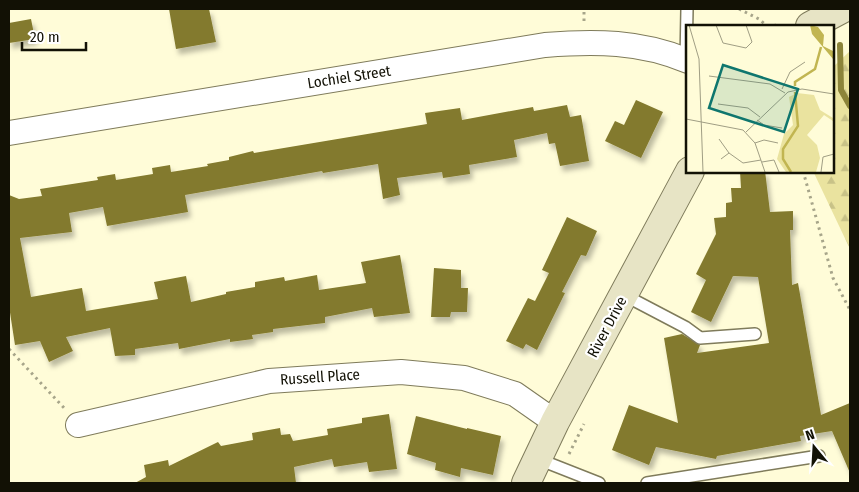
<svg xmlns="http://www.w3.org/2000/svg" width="859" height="492" viewBox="0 0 859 492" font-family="'Fira Sans Condensed',sans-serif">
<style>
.forest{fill:url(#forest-firs)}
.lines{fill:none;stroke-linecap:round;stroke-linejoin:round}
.stream{stroke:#8c843a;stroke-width:6}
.building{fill:#837a2d;filter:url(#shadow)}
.lane-casing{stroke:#7f7b5b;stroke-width:14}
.street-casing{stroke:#7f7b5b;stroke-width:26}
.secondary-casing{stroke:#7f7b5b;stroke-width:30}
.path{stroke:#a7a58a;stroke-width:3;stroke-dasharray:2.5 4;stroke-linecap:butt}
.lane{stroke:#fff;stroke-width:11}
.street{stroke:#fff;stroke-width:24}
.secondary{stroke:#e7e4c5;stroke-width:28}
.labels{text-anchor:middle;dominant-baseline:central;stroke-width:4.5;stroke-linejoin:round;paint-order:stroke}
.street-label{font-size:15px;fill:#121105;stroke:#fff}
.inset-river{fill:none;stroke:#c1b551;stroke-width:2.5}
.inset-road{fill:none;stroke:#a09e84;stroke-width:1}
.view{fill:#0f766e;fill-opacity:0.15;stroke:#0f766e;stroke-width:2.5}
.inset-edge{fill:none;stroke:#121105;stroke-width:2.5}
</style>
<defs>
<pattern id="forest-firs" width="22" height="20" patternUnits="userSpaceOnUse" patternTransform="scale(1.25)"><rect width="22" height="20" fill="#eae39f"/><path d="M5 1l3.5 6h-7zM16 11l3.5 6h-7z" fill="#c8c287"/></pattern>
<filter id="shadow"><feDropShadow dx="3" dy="5.5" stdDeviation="2.5" flood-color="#0004"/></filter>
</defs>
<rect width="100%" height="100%" fill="#fffcd8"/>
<path class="forest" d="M850,51V249L813,171H833V67Z"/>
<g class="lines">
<path class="stream" d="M840,45L841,90L850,106"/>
</g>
<path class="building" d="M169,9H209L216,42L176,49Z
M31,19L35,39L9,43V23Z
M636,100L663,112L641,158L605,141L615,121L624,125Z
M567,105L570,117L581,115L589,161L560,166L555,143L549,144L547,133L514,140L517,157L469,165L470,174L443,178L442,172L397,178L400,195L383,199L378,164L323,173L322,171L185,195L188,212L107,226L103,207L69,213L72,232L20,238L31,297L82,288L86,311L158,299L154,282L186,276L191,302L226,294V292L255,287V282L284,277L285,281L317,275L319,290L366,283L361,262L400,255L410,313L374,317L372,308L325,317V323L273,329V332L252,335L253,339L230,342V339L179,349L178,343L135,349V355L115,356L110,328L66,337L73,351L49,362L40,341L15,345L9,306V195L19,199L42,196L40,189L98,180L97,177L115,174L116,180L153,174L152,168L170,165L171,172L208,166L207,164L229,160V157L253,151L254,153L427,124L425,113L460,108L462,120L533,107L534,111Z
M740,171H765L770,212L793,211V230H790L792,285L798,283L821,415L850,403V473L832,431L800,436L801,441L717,456L716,459L656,447L649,465L612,450L629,405L678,423L664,338L682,334L700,345L697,353L769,343L758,277L733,276L711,322L691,312L706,280L696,274L716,234L714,218L726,217V203L732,202L731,188H741Z
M567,217L597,231L586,256L581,255L562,292L565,293L537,350L526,344L523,349L506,341L528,298L535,301L549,273L542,270Z
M434,268L461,270V288H468L467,312H451L450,317H431Z
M389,414L397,469L369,472L367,462L334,467L332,459L294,467L296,483H135L146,477L144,465L168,460L169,466L218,442L221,446L253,440L252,433L280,428L281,435L290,434L293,441L328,435L327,429L362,423V418Z
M416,416L467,429V428L501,436L493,475L461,468L460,477L435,470L436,463L407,454Z"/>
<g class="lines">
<g class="lane-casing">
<path id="lane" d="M686,60L687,9
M624,295L685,327L700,338L755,334
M538,459L599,483
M647,483L819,456"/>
</g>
<g class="street-casing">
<path id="street" d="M9,133L545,45C594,41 641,41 688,61
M78,425L269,381L401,372L464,378L515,394L555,422"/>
</g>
<g class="secondary-casing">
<path id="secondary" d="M810,26L842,9
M526,483L555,422L690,171"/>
</g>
<path class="path" d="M739,9L759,19L767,26
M584,21V9
M774,26L779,23
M803,171L833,278L850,310
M9,349L65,409
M569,454L584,424"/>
<use href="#lane" class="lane"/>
<use href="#street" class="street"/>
<use href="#secondary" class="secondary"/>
</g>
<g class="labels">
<g class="street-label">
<text transform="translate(349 77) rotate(-9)">Lochiel Street</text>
<text transform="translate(607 327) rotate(-62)">River Drive</text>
<text transform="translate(320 377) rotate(-4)">Russell Place</text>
</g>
</g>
<g transform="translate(686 25)">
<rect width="148" height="148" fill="#fffcd8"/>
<path d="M111,68L128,70L134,85L147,93V96L138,90L121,110L131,120L134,133L130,147H100L91,134L98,109L107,100L103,72Z" fill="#eae39f"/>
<path d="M124,0L132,2L138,10L137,21L147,26V34L126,9Z" fill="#c1b551"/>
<path class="inset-river" d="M109,61V57L129,44L135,22M105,147L97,134V124L112,101L109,67"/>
<path class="inset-road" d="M3,0L13,34L17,147M30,0L37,18L60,23L66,17L60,0M23,51L84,59L99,68M96,64L104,47L119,37M32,79L62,83L74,92M0,94L57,105L69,118L79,147M71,95L78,100L96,103M60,107L102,67L116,64L148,69M33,114L43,128M69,118L78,115L92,118M35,134L43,128L57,138L75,135M76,137L88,135L93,147M135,147L137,132L148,129"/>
<path class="view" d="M37,40L112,64L98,107L23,83Z"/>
<rect width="148" height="148" class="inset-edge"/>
</g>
<rect width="859" height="492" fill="none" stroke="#121105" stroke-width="20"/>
<g transform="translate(814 447) rotate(342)" stroke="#ffffff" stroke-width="4" paint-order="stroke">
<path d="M0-4L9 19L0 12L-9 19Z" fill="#121105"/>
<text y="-8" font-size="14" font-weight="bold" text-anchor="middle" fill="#121105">N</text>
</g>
<path d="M22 42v8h64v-8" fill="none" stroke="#121105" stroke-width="2.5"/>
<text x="30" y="42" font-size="15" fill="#121105" stroke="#ffffff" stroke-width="4" paint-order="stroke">20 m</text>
</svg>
